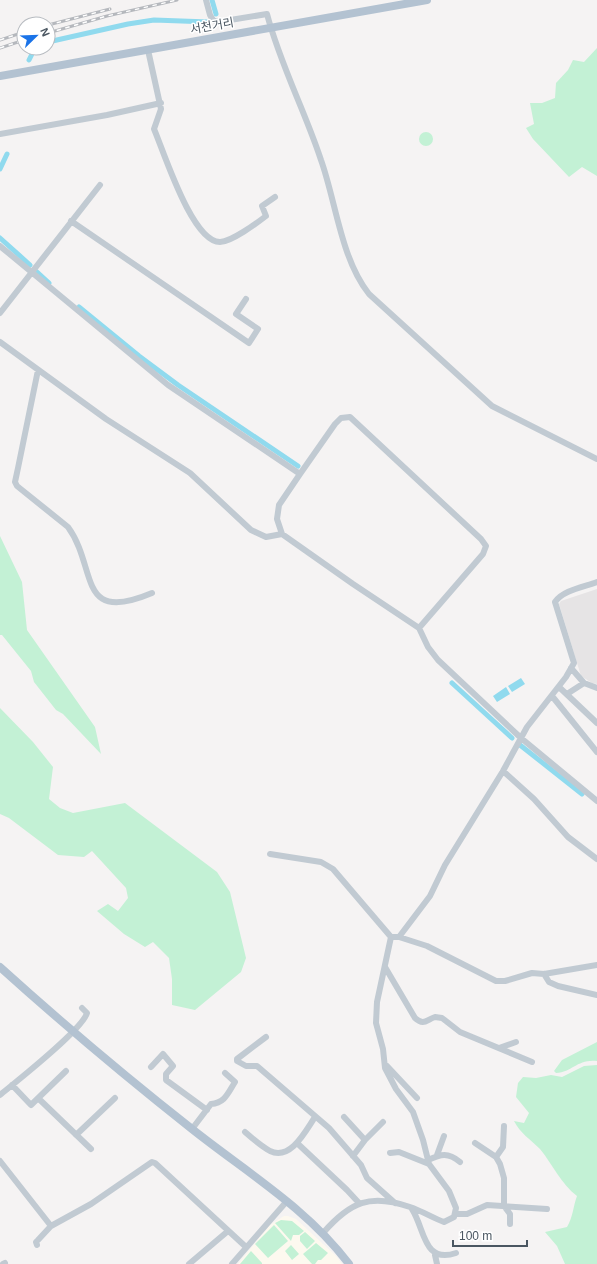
<svg xmlns="http://www.w3.org/2000/svg" width="597" height="1264" viewBox="0 0 597 1264" font-family="Arial,'Noto Sans KR',sans-serif">
<style>
.commercial{fill:#fdf9ef}
.education{fill:#e6e4e5}
.green{fill:#c3f1d5}
.water{fill:#90daee}
.lines{fill:none;stroke-linecap:round;stroke-linejoin:round}
.canal{stroke:#90daee;stroke-width:5}
.minor{stroke:#c1cad2;stroke-width:6}
.major{stroke:#b3c2d1;stroke-width:8}
.rail-casing{stroke:#b5b8bd;stroke-width:3}
.rail{stroke:#fff;stroke-width:1.5;stroke-dasharray:4.5;stroke-linecap:butt}
.labels{text-anchor:middle;dominant-baseline:central;stroke-width:3;stroke-linejoin:round;paint-order:stroke}
.street-label{font-size:12px;fill:#4a5661;stroke:#fff}
</style>
<rect width="100%" height="100%" fill="#f5f3f3"/>
<path class="commercial" d="M284,1216H288L296,1219L336,1256L342,1264H238L270,1225Z"/>
<path class="education" d="M597,589V684L592,683L581,676L559,604L561,601Z"/>
<path class="green" d="M597,48V176L582,167L569,177L533,139L526,128L534,124L530,103H542L555,98L556,83L568,70L573,60L584,62Z
M419 139a7 7 0 1 1 14 0a7 7 0 1 1-14 0Z
M0,536L22,582L27,630L95,727L101,754L63,714L56,710L34,682L31,671L2,635H0Z
M0,708L33,742L53,767L49,799L60,808L73,813L125,803L217,872L230,892L246,958L241,972L195,1010L172,1005V979L169,958L153,942L145,947L124,934L97,911L108,904L118,911L128,898L126,888L92,851L84,857L58,855L9,818L0,814Z
M597,1042V1061C577,1059 573,1072 556,1073L554,1071L562,1060Z
M597,1065V1264H565L557,1246L545,1232L567,1227C573,1217 573,1207 577,1196C561,1184 553,1165 540,1149C531,1140 520,1133 514,1121L524,1123L529,1113L516,1097L518,1083L523,1077L536,1078L551,1075L562,1077L584,1066Z
M281,1220L292,1221L304,1231L299,1235H293L291,1241L275,1223Z
M274,1225L288,1241L268,1258L255,1244Z
M305,1232L315,1241L307,1249L300,1241V1236Z
M316,1243L328,1253L321,1260H318L315,1264H312L303,1254Z
M291,1245L299,1254L292,1260L285,1251Z
M251,1251L262,1263V1264H240Z"/>
<path class="water" d="M521,678L525,684L512,692L508,686Z
M506,687L510,694L497,702L493,696Z"/>
<g class="lines">
<path class="canal" d="M212,0L216,14
M48,42L128,24L154,20L209,22
M29,60L35,48
M0,169L7,154
M0,238L30,265
M37,272L49,283
M79,307L139,356L178,385L298,466
M452,683L512,738
M520,745L582,794"/>
<path class="minor" d="M206,0L210,15L213,20L218,22L267,14C280,64 305,111 321,160C336,202 341,259 369,294L492,406L597,459
M148,50L161,109L154,129C164,152 192,242 220,242C231,242 257,223 266,216L262,206L275,197
M0,134L107,115L161,103
M71,221L249,343L258,329L236,314L246,299
M0,246L168,385L300,474L279,505L277,519L282,534L353,584L419,628L428,647L438,660L521,738L597,801
M0,313L100,185
M0,342L106,419L190,473L251,530L266,537L282,534
M38,370L18,468L15,482L17,486L68,527C98,568 76,625 152,593
M300,474L335,424L341,418L350,417L481,539L486,546L483,554L419,628
M571,668L584,683
M559,687L597,723
M567,694L584,683L597,688
M552,696L597,752
M503,771L534,799L568,837L597,859
M270,854L321,862L333,869L391,937H399L430,896L445,865L503,771L527,727L566,677L574,663L555,602C563,590 584,587 597,582
M399,937L427,946L496,981H505L532,973L544,974L597,965
M385,967L415,1018C424,1026 426,1020 435,1017L442,1018L460,1032L532,1062
M544,974L549,982L558,986L597,995
M266,1037L237,1059V1061L246,1066H257L329,1128L361,1165L367,1178L395,1203
M499,1048L516,1042
M387,1066L417,1098
M151,1067L163,1054L173,1066L166,1074V1080L207,1110
M12,1085L31,1105L66,1071
M0,1095C17,1081 82,1030 87,1013L82,1008
M38,1098L91,1149
M344,1117L365,1140
M192,1129L211,1104C225,1103 228,1093 235,1082L225,1073
M245,1132C253,1139 261,1146 270,1151C291,1161 306,1130 315,1117
M76,1135L115,1098
M297,1143L347,1190L359,1203
M475,1143L496,1157L500,1164L504,1178V1206L510,1214V1224
M390,1153L399,1152L429,1164
M437,1155L444,1136
M353,1156L365,1140L383,1122
M496,1157L503,1147L504,1126
M428,1160C441,1154 448,1152 460,1162
M0,1161L51,1226L91,1204L152,1162L155,1163L246,1247
M412,1209C425,1229 423,1264 456,1253
M455,1214H467L487,1205L547,1209
M323,1233C350,1202 370,1193 410,1207C422,1211 433,1218 444,1222L454,1217L456,1208L449,1191L429,1164L423,1140L413,1112L396,1089L385,1068L383,1049L376,1023L377,1002L391,937
M37,1245L36,1242L38,1240L51,1226
M435,1255L437,1264
M3,1264L5,1263
M189,1264L228,1231
M232,1264L287,1201"/>
<path class="major" d="M0,76L427,0
M0,967C62,1023 126,1077 192,1129C246,1172 307,1208 349,1264"/>
<g class="rail-casing">
<path id="rail" d="M48,25L110,9
M48,33L107,16L177,0
M0,40L24,32
M0,48L24,40"/>
</g>
<use href="#rail" class="rail"/>
</g>
<g class="labels">
<g class="street-label">
<text transform="translate(212 26) rotate(-10)">서천거리</text>
</g>
</g>
<g transform="translate(36 36) rotate(67)"><circle r="19" fill="#ffffff" stroke="#b7bbc0"/>
<path d="M0-3L7 15L0 10L-7 15Z" fill="#1a73e8"/>
<text y="-6" font-size="11" font-weight="bold" text-anchor="middle" fill="#4a5661">N</text>
</g>
<path d="M453 1240v6h74v-6" fill="none" stroke="#4a5661" stroke-width="2"/>
<text x="459" y="1240" font-size="12" fill="#4a5661" stroke="#ffffff" stroke-width="3" paint-order="stroke">100 m</text>
</svg>
